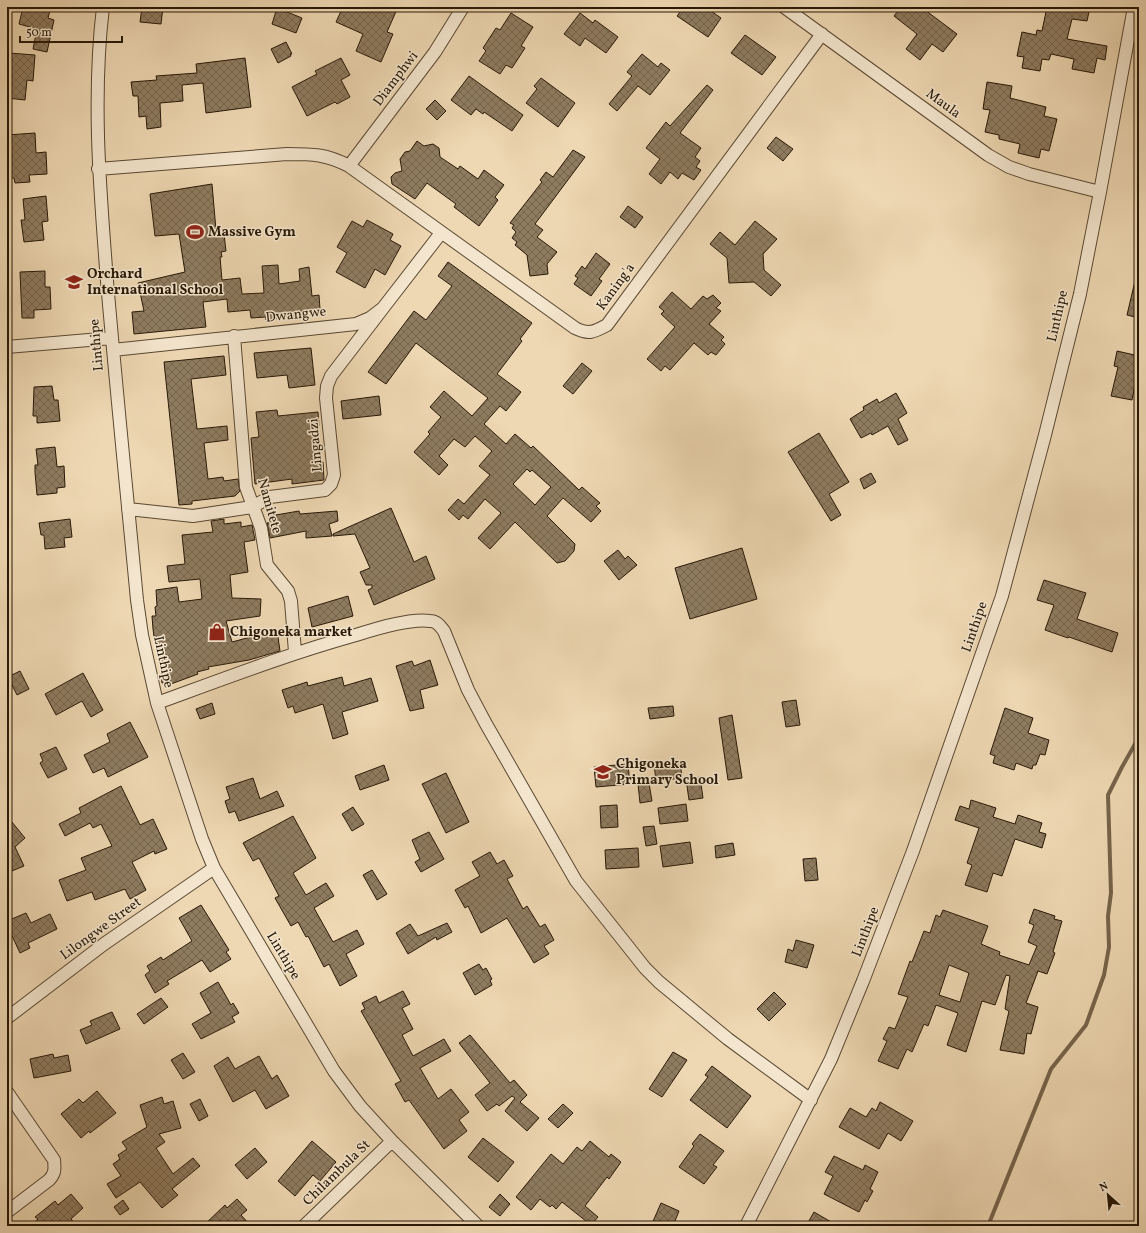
<svg xmlns="http://www.w3.org/2000/svg" width="1146" height="1233" viewBox="0 0 1146 1233" font-family="Vollkorn,serif">
<style>
.lines{fill:none;stroke-linecap:round;stroke-linejoin:round}
.stream{stroke:#77644b;stroke-width:4}
.building{fill:url(#building-cross-hatch);stroke:#281807;fill-rule:evenodd}
.street-casing{stroke:#5a4832;stroke-width:14}
.street{stroke:#f4e6ce;stroke-width:12}
.labels{text-anchor:middle;dominant-baseline:central;stroke-width:3;stroke-linejoin:round;paint-order:stroke}
.street-label{font-size:14px;fill:#281807;stroke:#f4e6ce}
.poi-label{font-size:14px;font-weight:bold;fill:#281807;stroke:#f4e6ce;text-anchor:start}
</style>
<defs>
<pattern id="building-cross-hatch" width="8" height="8" patternUnits="userSpaceOnUse"><rect width="8" height="8" fill="#8f7c60"/><path d="M0 0l8 8M0 8l8-8" fill="none" stroke="#75654d"/></pattern>
</defs>
<rect width="100%" height="100%" fill="#eed8b3"/>
<filter id="stains"><feTurbulence type="fractalNoise" baseFrequency=".005" numOctaves="4"/><feColorMatrix values="0 0 0 0 .2 0 0 0 0 .09 0 0 0 0 .02 0 0 0 .5 -.17"/></filter>
<radialGradient id="worn" r=".72"><stop offset=".6" stop-color="#630" stop-opacity="0"/><stop offset="1" stop-color="#630" stop-opacity=".3"/></radialGradient>
<g class="lines">
<path class="stream" d="M988,1226L1051,1069L1086,1025L1104,975L1109,947L1108,916L1111,893L1108,795L1122,767L1139,737"/>
</g>
<path class="building" d="M23,7H51L48,18L54,20L47,52L33,49L37,29L19,24Z
M142,7H163L161,24L140,22Z
M343,7H398L387,32L393,34L381,62L356,51L363,34L336,22Z
M684,7H705L721,18L708,37L677,16Z
M901,7H921L957,34L943,52L932,44L920,60L906,49L917,34L894,16Z
M1047,7H1090L1087,21L1072,19L1067,39L1107,46L1105,60L1097,58L1094,73L1072,69L1074,59L1051,54L1049,60L1042,59L1040,71L1022,68L1024,57L1017,56L1022,32L1036,35L1037,30L1042,31Z
M277,8L302,18L296,33L272,24Z
M511,13L533,27L521,46L525,48L512,68L506,65L500,74L479,61L486,51L483,48L496,28L500,30Z
M580,13L593,23L595,20L618,37L606,53L585,38L580,46L564,34Z
M745,35L776,57L762,75L731,53Z
M286,42L292,54H290L291,56L278,63L271,49Z
M9,53L35,55L33,81L27,80L25,100L7,98V63H8Z
M642,54L658,67L661,63L670,70L650,95L638,86L617,111L609,104L632,76L627,72Z
M245,58L251,107L206,113L203,83L182,85L183,101L160,103L161,127L147,129L146,116L139,117L138,96H133L131,82L157,80L156,76L197,73L196,64Z
M341,58L350,75L341,80L350,97L337,104L335,102L307,116L292,87L317,74L315,71Z
M469,76L523,115L512,131L484,112L483,114L476,109L471,115L451,100Z
M541,78L575,103L558,127L526,103L537,89L534,86Z
M987,82L1012,86L1010,98L1046,107L1044,116L1057,119L1049,151L1041,149L1039,158L1018,153L1020,144L999,139V135L985,132L990,110L983,109Z
M707,85L713,90L680,133L701,148L695,157L700,161L696,167L701,170L694,180L682,173L678,179L670,172L661,184L649,174L660,159L646,148L666,122L670,126Z
M435,100L446,111L437,120L426,109Z
M35,133L36,153L46,152L47,174L29,175L30,182L15,183L14,178H7V135Z
M776,137L793,149L783,161L767,148Z
M417,141L424,146L433,144L439,148L440,157L458,169L460,166L478,179L484,170L504,185L495,197L498,200L479,226L454,207L456,204L427,183L415,199L392,184L391,177L395,173L402,171L400,159L405,152L410,151Z
M573,150L585,157L535,224L543,230L537,237L557,252L547,264L548,274L530,276L527,255L515,245L517,242L512,238L516,232L512,228L514,225L510,223L542,182L540,180L546,172L553,177Z
M212,184L216,230L217,235L224,234L226,251L221,252L222,257H220L222,280L240,278L242,294L264,293L262,266L278,265L279,284L300,281L299,269L309,267L312,296L319,295L320,309L296,312V315L281,316V318L266,320V317L251,318L250,310L228,312L227,299L203,302L206,327L134,334L132,312L144,311L138,283L185,272L179,234L155,236L150,194Z
M46,196L48,221L42,222L44,240L24,242L21,220H25L23,199Z
M628,206L643,217L635,228L620,217Z
M367,220L393,234L390,240L401,246L385,275L375,269L365,288L336,272L347,253L337,247L352,221L363,227Z
M755,221L777,239L763,254L764,270L781,285L771,296L754,282L729,283L727,258L710,244L720,232L735,245Z
M596,253L610,264L599,279L602,281L591,296L574,284L578,278L575,276L582,266L585,269Z
M448,262L532,323L520,339L522,341L497,374L521,392L506,411L500,406L484,424L506,444L515,434L531,448L533,446L579,490L582,487L600,503L596,506L601,511L591,522L563,498L547,516L575,544L574,551L565,561L557,563L515,522L490,549L478,538L501,513L485,499L468,519L463,515L459,520L448,510L458,499L464,504L490,475L479,466L492,451L475,436L465,447L454,439L439,456L448,465L439,475L414,452L430,434L428,432L441,417L430,407L444,391L472,416L488,398L416,343L386,384L368,372L414,311L426,320L452,286L438,276ZM527,469L530,472L532,470L551,487L535,505L513,484Z
M45,271V287H50L51,309L34,310V318H22L20,272Z
M1135,281H1139V318L1127,315Z
M672,292L691,309L703,296L707,299L713,295L721,303L716,308L721,311L709,324L724,337L721,340L725,344L716,355L711,352L708,355L694,343L670,370L665,366L661,371L647,359L675,327L661,314L664,311L659,307Z
M311,348L315,385L289,388L287,375L257,378L254,353Z
M1117,351L1139,356V380H1136L1132,400L1111,396L1118,367L1114,366Z
M224,356L226,375L191,379L197,429L227,426L228,440L204,443L208,479L223,477L224,481L238,479L240,491L235,496L192,501V504L179,505L164,362Z
M582,363L592,371L573,394L563,386Z
M52,386L54,400H58L60,421L37,423V416H33L34,387Z
M896,393L907,413L898,419L908,440L898,445L888,426L872,435L871,433L861,438L850,419L864,410L863,407L877,399L879,403Z
M379,396L381,415L343,419L341,401Z
M277,410L278,416L318,412L319,426H315L319,462H323L324,480L292,484V479L255,484L251,438L259,437L256,412Z
M819,433L849,482L829,494L841,515L831,521L788,452Z
M55,447L57,467L64,466L65,487L57,488V493L37,495L35,472V465H38L36,449Z
M871,473L876,482L864,489L860,479Z
M391,508L414,562L426,556L435,579L374,605L368,590L372,588V585H366L360,572L370,568L355,534L333,536V534Z
M299,511L300,514L337,511L338,521L329,524L332,536L306,538V531L270,538L267,523L271,522L270,516Z
M70,519L72,537L64,538L65,547L45,549L44,535H41L39,523Z
M224,519V524L241,522V527L252,525L255,540L244,542L248,572L230,575L232,598L261,599L260,616L226,621L232,642L277,630L280,651L249,660L208,667L209,669L197,672L198,674L171,684L170,680L162,683L158,644H155L153,629L152,616H156L155,607L157,606L156,590L177,587L179,602L202,599L200,579L169,582L167,566L185,564L182,535L213,532L211,521Z
M742,548L757,599L690,619L675,568Z
M618,550L625,559L628,556L637,565L619,580L604,561Z
M1044,580L1086,593L1077,619L1118,633L1112,652L1069,637L1068,638L1045,630L1054,605L1037,600Z
M348,596L353,616L312,627L308,608Z
M430,660L438,685L420,690L424,708L410,711L396,666L412,661L414,666Z
M20,671L29,689L17,695L8,677Z
M83,673L103,710L91,717L82,701L56,715L45,694Z
M342,677L344,686L371,678L378,701L342,712L348,734L333,739L323,704L295,713L293,706L288,708L282,690L307,682L308,686Z
M796,700L800,725L786,727L782,702Z
M212,703L215,714L200,719L196,709Z
M673,706L674,716L650,719L648,708Z
M1005,708L1033,718L1028,733L1049,740L1045,755L1040,754L1036,765H1033L1032,769L1016,763L1014,770L993,763L995,756L990,754Z
M732,715L742,778L728,780L719,718Z
M130,722L148,757L108,777L104,768L93,773L84,755L110,742L107,734Z
M56,747L67,769L48,778L40,763L43,761L40,754Z
M680,761L682,778L656,781L654,764Z
M628,764L630,784L596,787L594,767Z
M384,765L389,780L360,790L355,776Z
M446,773L469,822L446,833L422,784Z
M700,777L703,798L689,800L686,779Z
M253,778L260,799L277,791L284,806L239,821L235,811L229,813L225,801L230,799L226,787Z
M649,783L652,801L640,803L638,784Z
M121,786L140,825L153,819L167,849L155,854L154,851L132,862L146,890L130,899L125,889L95,900L92,892L67,901L59,880L86,870L81,858L112,846L101,824L93,828L90,823L65,836L59,824L81,813L79,808Z
M971,800L996,808L993,817L1015,824L1018,815L1042,823L1039,832L1046,834L1042,848L1015,839L1002,876L993,873L987,892L965,885L972,865L967,863L979,828L955,820L960,806L969,809Z
M686,804L688,821L660,824L658,808Z
M617,805L618,827L601,828L600,806Z
M353,807L364,824L352,831L342,814Z
M7,816L25,838L15,847L24,866L7,873Z
M293,816L316,858L293,873L306,895L326,883L334,896L314,908L333,942L357,930L364,944L346,954L357,976L340,986L329,964L324,967L308,936L306,937L298,922L291,926L275,898L279,896L259,858L253,861L243,843Z
M654,826L657,844L646,846L643,827Z
M429,832L444,859L421,872L415,862L420,859L412,840Z
M690,842L693,863L663,867L660,846Z
M733,843L735,855L716,858L715,846Z
M638,848L639,867L606,869L605,850Z
M490,852L497,864L504,860L513,876L507,879L523,909L527,906L540,927L545,924L554,940L544,946L549,954L534,963L507,918L481,933L468,906L465,908L455,890L480,876L472,862Z
M816,858L818,880L805,881L803,859Z
M372,870L387,894L377,900L363,875Z
M201,905L229,950L226,952L231,959L210,972L202,960L167,981L169,984L155,993L145,975L150,971L147,966L161,957L163,960L192,941L179,918Z
M1034,909L1055,916L1054,919L1062,921L1053,952L1055,953L1047,974L1038,971L1026,1003L1038,1007L1031,1034L1027,1033L1024,1054L1000,1050L1009,1011L1005,1009L1010,976L1006,975L995,1005L982,1001L966,1052L947,1045L958,1013L936,1005L928,1026L924,1024L912,1052L907,1049L898,1069L878,1061L887,1041L883,1039L889,1027L895,1029L908,997L898,994L910,961L912,962L924,931L930,933L936,915L940,917L943,910L988,926L981,944L1000,952L999,955L1029,965L1037,946L1028,942L1034,925L1029,923ZM949,965L969,973L960,1002L939,995Z
M26,913L31,923L50,914L57,929L28,943L30,948L20,953L7,925V921Z
M447,923L452,932L437,940L436,937L408,954L396,933L410,924L418,936Z
M796,940L814,945L807,968L785,962L788,949L793,951Z
M479,964L483,970L486,968L492,979L490,980L492,985L475,995L463,973Z
M218,982L231,1005L233,1003L239,1013L232,1017L235,1022L201,1039L192,1024L211,1013L200,993Z
M403,991L410,1004L402,1008L413,1029L402,1035L413,1056L444,1039L451,1051L420,1068L438,1099L451,1089L469,1112L459,1120L467,1131L444,1149L409,1100L405,1102L395,1084L401,1081L361,1011L365,1009L362,1003L376,996L379,1003Z
M774,992L786,1004L769,1021L757,1009Z
M161,998L168,1007L144,1024L137,1014Z
M112,1012L120,1029L86,1044L80,1030L92,1025L90,1021Z
M470,1035L510,1083L514,1080L527,1095L520,1102L539,1118L527,1131L505,1111L515,1098L512,1096L499,1106L497,1104L487,1111L475,1095L490,1083L459,1043Z
M673,1052L687,1060L662,1097L649,1089Z
M183,1053L195,1072L183,1079L171,1060Z
M53,1054L54,1058L68,1055L71,1071L34,1078L30,1059Z
M259,1056L272,1079L277,1075L289,1096L266,1109L255,1090L233,1102L214,1066L228,1057L235,1069Z
M712,1066L751,1096L727,1128L690,1100L708,1077L705,1075Z
M97,1091L116,1113L90,1133L89,1131L81,1138L61,1114L79,1099L83,1103Z
M162,1097L164,1104L173,1101L181,1128L159,1134L165,1142L156,1148L173,1174L193,1158L200,1166L172,1189L178,1195L162,1208L140,1182L116,1198L107,1184L121,1176L113,1164L120,1159L118,1155L127,1149L122,1142L147,1127L140,1105Z
M200,1099L208,1116L199,1121L190,1104Z
M880,1102L913,1121L901,1141L888,1133L879,1149L839,1127L850,1108L866,1117L872,1108L876,1111Z
M563,1104L573,1113L558,1128L548,1119Z
M700,1134L724,1151L713,1165L717,1167L704,1184L679,1167L694,1146L692,1144Z
M483,1138L514,1162L498,1182L468,1157Z
M312,1141L336,1162L320,1181L313,1175L295,1196L278,1181Z
M590,1141L609,1157L611,1154L621,1162L609,1179L607,1177L585,1206L598,1217L591,1225L562,1202L556,1209L552,1205L550,1207L540,1199L531,1210L516,1197L551,1154L563,1164L577,1147L582,1151Z
M255,1148L267,1162L247,1179L235,1165Z
M834,1156L863,1170L865,1165L878,1172L870,1189L873,1191L867,1202L865,1200L859,1212L824,1194L833,1176L825,1172Z
M71,1194L83,1208L71,1219L77,1226H30L38,1219L35,1217L55,1201L58,1205Z
M500,1194L510,1204L500,1216L489,1207Z
M237,1199L247,1210L241,1215L251,1226H203L225,1205L227,1208Z
M123,1200L129,1209L120,1215L114,1207Z
M661,1203L679,1211L673,1226H651Z
M814,1212L838,1226H806Z"/>
<g class="lines">
<g class="street-casing">
<path id="street" d="M103,7C92,99 100,190 107,281C116,388 127,494 137,600L142,635L157,703L202,839L214,868L334,1071L360,1106L392,1141L478,1226
M784,7L988,155L1009,167L1029,174L1100,192
M349,166L435,52L463,7
M98,169L287,154C313,154 326,154 349,166L575,328C589,335 594,332 607,325L822,34
M234,336L246,487L261,528L267,565L288,591L291,601L295,652
M7,347L112,338
M113,350L356,324L370,318L383,308L441,233
M128,509L193,516L252,507L270,497L325,490L331,484L334,475L326,398L327,386L331,376L383,308
M157,703C223,679 288,654 356,635C375,629 410,618 430,621C437,621 440,626 444,631L468,690L486,724L576,881L645,968L659,982L728,1039L811,1100
M7,1018L104,944L214,868
M7,1092L54,1160C55,1169 55,1174 49,1180L7,1212
M304,1226L392,1141
M746,1226L831,1059L863,981L913,851L1002,596L1045,435L1080,294L1100,192L1134,7"/>
</g>
<use href="#street" class="street"/>
</g>
<defs>
<g id="stadium-bare" transform="scale(1.38)"><path d="M0-5a6.5 5 0 1 0 0 10a6.5 5 0 1 0 0-10ZM-3.5-1.8h7v3.6h-7Z" fill="#8f2418" stroke="#f4e6ce" stroke-width="2.5" paint-order="stroke"/></g>
<g id="school-bare" transform="scale(1.38)"><path d="M0-5L7-2L0 1L-7-2ZM-4 1L0 2.5L4 1V4Q0 6-4 4Z" fill="#8f2418" stroke="#f4e6ce" stroke-width="2.5" paint-order="stroke"/></g>
<g id="shop-bare" transform="scale(1.38)"><path d="M-5-2.5h2.3a2.7 3.5 0 0 1 5.4 0H5L5.5 6h-11ZM-1.5-2.5h3a1.5 2.3 0 0 0-3 0Z" fill="#8f2418" stroke="#f4e6ce" stroke-width="2.5" paint-order="stroke"/></g>
</defs>
<g fill-rule="evenodd">
<use href="#stadium-bare" x="195" y="232"/>
<use href="#school-bare" x="74" y="282"/>
<use href="#shop-bare" x="217" y="632"/>
<use href="#school-bare" x="603" y="772"/>
</g>
<g class="labels">
<g class="street-label">
<text transform="translate(396 79) rotate(-53)">Diamphwi</text>
<text transform="translate(943 104) rotate(36)">Maula</text>
<text transform="translate(616 287) rotate(-54)">Kaning'a</text>
<text transform="translate(296 315) rotate(-6)">Dwangwe</text>
<text transform="translate(1058 316) rotate(-77)">Linthipe</text>
<text transform="translate(97 345) rotate(-95)">Linthipe</text>
<text transform="translate(316 445) rotate(-95)">Lingadzi</text>
<text transform="translate(269 506) rotate(74)">Namitete</text>
<text transform="translate(975 627) rotate(-71)">Linthipe</text>
<text transform="translate(163 662) rotate(78)">Linthipe</text>
<text transform="translate(101 929) rotate(-36)">Lilongwe Street</text>
<text transform="translate(866 932) rotate(-69)">Linthipe</text>
<text transform="translate(283 956) rotate(59)">Linthipe</text>
<text transform="translate(337 1173) rotate(-44)">Chilambula St</text>
</g>
<g class="poi-label">
<text x="208" y="232">Massive Gym</text>
<text x="87" y="274">Orchard<tspan x="87" dy="16">International School</tspan></text>
<text x="230" y="632">Chigoneka market</text>
<text x="616" y="764">Chigoneka<tspan x="616" dy="16">Primary School</tspan></text>
</g>
</g>
<rect width="1146" height="1233" fill="none" stroke="#eed8b3" stroke-width="24"/>
<rect x="8" y="8" width="1130" height="1217" fill="none" stroke="#281807" stroke-width="2"/>
<rect x="12" y="12" width="1122" height="1209" fill="none" stroke="#281807"/>
<g transform="translate(1108 1195) rotate(333)" stroke="#f4e6ce" stroke-width="3" paint-order="stroke">
<path d="M0-3L7 15L0 10L-7 15Z" fill="#281807"/>
<text y="-6" font-size="11" font-weight="bold" text-anchor="middle" fill="#281807">N</text>
</g>
<path d="M20 36v6h102v-6" fill="none" stroke="#281807" stroke-width="2"/>
<text x="26" y="36" font-size="12" fill="#281807" stroke="#f4e6ce" stroke-width="3" paint-order="stroke">50 m</text>
<rect width="100%" height="100%" filter="url(#stains)"/>
<rect width="100%" height="100%" fill="url(#worn)"/>
</svg>
